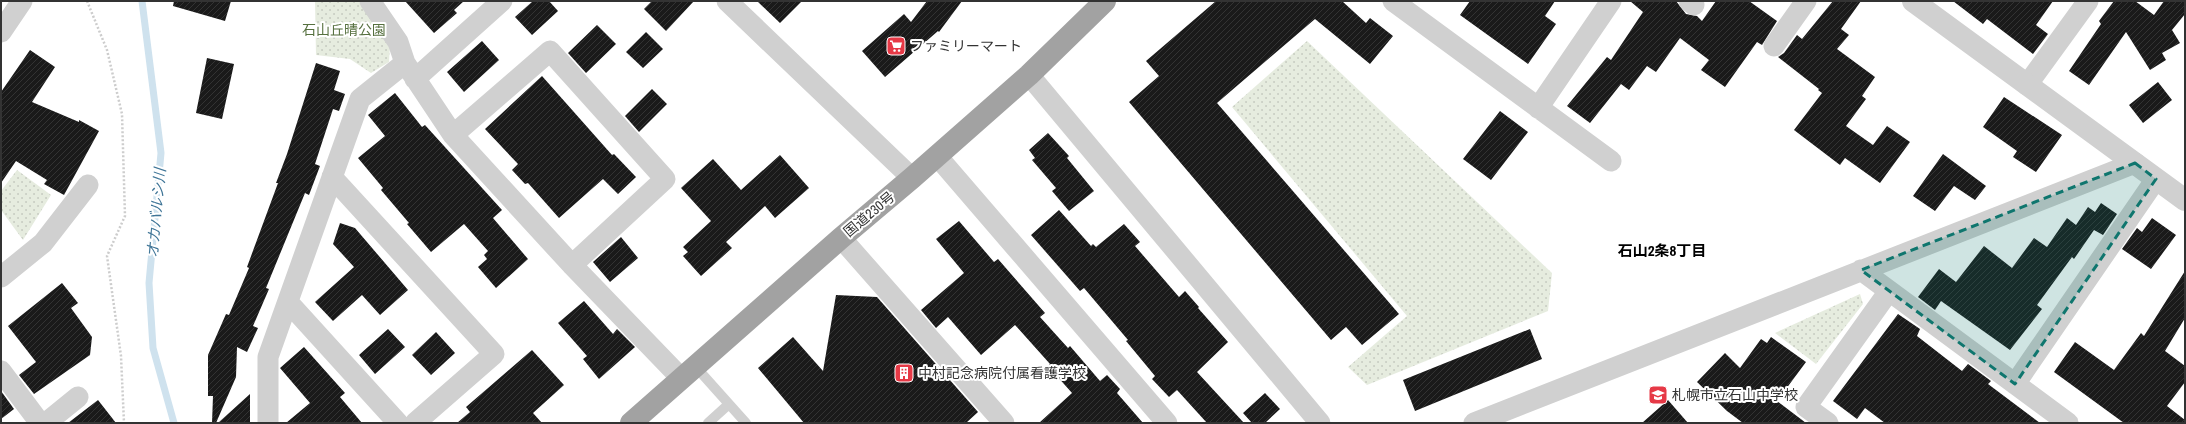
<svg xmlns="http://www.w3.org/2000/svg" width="2186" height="424" viewBox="0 0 2186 424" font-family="'Archivo Narrow','Noto Sans JP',sans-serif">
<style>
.park{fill:url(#park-dots)}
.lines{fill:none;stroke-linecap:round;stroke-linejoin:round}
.stream{stroke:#cfe2ee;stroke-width:7}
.building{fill:url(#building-hatch)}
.path{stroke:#cdcdcd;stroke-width:2.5;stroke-dasharray:2 2;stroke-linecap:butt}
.service{stroke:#d0d0d0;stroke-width:10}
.minor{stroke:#d0d0d0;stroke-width:21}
.tertiary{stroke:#d0d0d0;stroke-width:22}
.trunk{stroke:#a2a2a2;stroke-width:22}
.marked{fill:#0f766e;fill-opacity:0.2;stroke:#0f766e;stroke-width:3;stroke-dasharray:8 5;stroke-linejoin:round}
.labels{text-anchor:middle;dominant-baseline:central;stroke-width:4;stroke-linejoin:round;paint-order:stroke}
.park-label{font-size:14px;fill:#56703f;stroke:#fff}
.poi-label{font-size:14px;fill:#333;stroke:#fff;text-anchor:start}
.street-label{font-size:14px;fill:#333;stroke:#fff}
.water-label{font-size:15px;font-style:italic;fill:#3f7597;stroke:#fff}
.neighbourhood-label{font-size:15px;font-weight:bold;fill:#000;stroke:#fff}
</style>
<defs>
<pattern id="park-dots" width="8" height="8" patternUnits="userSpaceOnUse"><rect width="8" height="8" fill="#e6ecdf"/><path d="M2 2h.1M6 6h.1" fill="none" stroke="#c6cbc0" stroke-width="1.8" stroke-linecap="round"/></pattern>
<pattern id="building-hatch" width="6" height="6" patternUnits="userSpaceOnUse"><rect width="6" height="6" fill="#1a1a1a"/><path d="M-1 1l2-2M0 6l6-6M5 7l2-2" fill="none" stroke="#333"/></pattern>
</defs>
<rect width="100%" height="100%" fill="#fff"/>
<path class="park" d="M315,1H359L390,45L389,62L371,73L350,59L316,55Z
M1307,41L1552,273L1548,311L1367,385L1348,367L1407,316L1232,107Z
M17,170L51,195L23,240L1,210V191Z
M1860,294L1863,304L1816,364L1775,333Z"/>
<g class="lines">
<path class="stream" d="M142,1L161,153L149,283L153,348L174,423"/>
</g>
<path class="building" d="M174,1H231L225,21L173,6Z
M405,1H464L454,10L457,13L434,33Z
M533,1H549L558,11L532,35L515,17Z
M652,1H694L666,31L644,9Z
M757,1H802L780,23Z
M927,1H962L939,32L938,31L885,77L862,51L904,14L911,22Z
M1216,1H1342L1366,23L1370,18L1393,36L1370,64L1315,19L1217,103L1399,314L1362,345L1346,327L1331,340L1129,102L1159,76L1146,61Z
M1470,1H1555L1545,16L1556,24L1528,64L1460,15Z
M1630,1H1676L1686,14L1697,16L1702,21L1716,1H1749L1777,21L1762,45L1757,42L1725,87L1701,70L1709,60L1680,38L1656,72L1647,66L1629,90L1621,84L1590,123L1567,106L1607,57L1611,60L1643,12Z
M1833,1H1861L1841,29L1849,35L1837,49L1875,77L1862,96L1866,99L1846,126L1873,145L1887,126L1910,142L1880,183L1845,158L1840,165L1794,130L1822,93L1818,90L1819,89L1778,57L1784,53L1797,35L1802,39Z
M1953,1H2053L2036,25L2048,34L2033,54L1987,19L1983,24Z
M2114,1H2135L2154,15L2164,1H2185V14L2172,30L2180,43L2162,53L2166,60L2150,70L2126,32L2089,85L2069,71L2101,24L2099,21Z
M597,25L616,44L586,73L568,53Z
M646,32L663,49L643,68L626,52Z
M482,41L499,60L464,92L447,72Z
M30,50L55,67L32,102L79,122V120L99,131L64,195L44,184L47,180L16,161L1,183V92Z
M207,58L234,64L222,119L196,113Z
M316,63L340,71L334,90L345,94L339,111L333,109L315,164L320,166L309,195L305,193L266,288L269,289L253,326L258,328L247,352L237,347L236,377L216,423H212L213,396H208V355L226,314L229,315L249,268L247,267L278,183H276L287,154Z
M542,76L612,155L614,154L636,177L618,194L603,179L559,218L528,183L525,184L512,170L518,164L485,129Z
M2158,82L2172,100L2143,123L2129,105Z
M652,89L667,104L639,132L625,116Z
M395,93L422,127L425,125L502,210L493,218L528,259L496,288L478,267L487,259L484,255L488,251L464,224L431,252L407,224L409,223L381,190L383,188L358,158L385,136L368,115Z
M2004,97L2062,135L2036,172L2013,157L2017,151L1983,127Z
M1500,111L1528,132L1491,180L1463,159Z
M1048,133L1069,156L1067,158L1094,191L1069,211L1052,191L1056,188L1032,160L1035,158L1029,150Z
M1943,154L1986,186L1975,200L1954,186L1935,211L1913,196Z
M780,155L809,188L775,218L765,206L726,242L732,248L701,276L683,256L688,252L683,247L711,221L681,188L713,159L741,190Z
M2101,203L2117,214L2103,235L2094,230L2074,259L2072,257L2037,305L2042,309L2010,350L1941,301L1935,310L1918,297L1939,269L1956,282L1984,246L2012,268L2034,238L2047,247L2067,218L2076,225L2088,207L2095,212Z
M1059,210L1091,246L1093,244L1096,247L1124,224L1140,242L1135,246L1179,297L1185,291L1199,307L1198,308L1228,342L1197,372L1244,423H1207L1177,390L1169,397L1152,379L1155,376L1126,341L1128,340L1084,288L1080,291L1031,235Z
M2152,218L2176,235L2151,269L2122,249L2137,228L2142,232Z
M959,221L994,262L998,259L1045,313L1040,317L1068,348L1070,346L1100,381L1107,375L1120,389L1117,393L1143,423H1039L1072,393L1048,366L1050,364L1015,325L981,355L948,317L936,328L921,310L964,273L936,239Z
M340,223L355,228L408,290L380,315L362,295L333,321L315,302L354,267L333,244Z
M621,237L638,258L610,282L593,262Z
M2185,271V318L2165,351L2185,366V382L2167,406L2185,420V423H2124L2054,372L2075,342L2114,370L2141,333L2144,336Z
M62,283L78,303L71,308L92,337L90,355L34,394L19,375L36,362L8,326Z
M836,295L877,297L978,412L966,423H804L758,368L793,337L823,371Z
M584,301L613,334L617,329L635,347L599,379L583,359L587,356L558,323Z
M1898,314L1920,329L1917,336L1962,371L1968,364L1991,381L1988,384L2040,423H1885L1865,408L1857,419L1833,401Z
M388,329L405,347L375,374L359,355Z
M1530,329L1542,359L1415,411L1403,380Z
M436,332L455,353L431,375L412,355Z
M1771,337L1806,362L1777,401L1806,423H1743L1727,411L1697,382L1725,353L1740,368L1761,339L1767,343Z
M304,347L345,393L340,397L362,423H286L310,403L280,368Z
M532,350L564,385L533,413L542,423H457L470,412L466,407Z
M1,391L14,409L1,419Z
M1265,393L1280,409L1265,423H1252L1243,413Z
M250,394V423H218Z
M98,400L116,423H68Z
M1668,400L1688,423H1642Z"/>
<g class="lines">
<path class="path" d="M87,1L107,50L122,114L125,216L107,256L121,356L124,423"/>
<path class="service" d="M695,366L746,423
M708,423L729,404"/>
<path class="minor" d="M370,1L398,42L405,63L453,135L572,265L681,378
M727,1L912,178
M1393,1L1611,161
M1689,1L1694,5
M1,32L22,1
M1774,46L1806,1
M1029,75L1320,423
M415,79L502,1
M2027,85L2088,1
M1538,108L1611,1
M453,135L550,51L665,179L572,265
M937,156L1167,423
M332,177L494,354L415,423
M841,238L1004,423
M1861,270L2068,423
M1,277L43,243L88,185
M288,302L398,423
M1,371L40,423
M2015,384L2156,179
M46,423L78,397
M268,423V357L360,99L405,63
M1474,423L2135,163
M1828,423L1806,407L1889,291"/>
<path class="tertiary" d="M1913,1L2185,200"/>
<path class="trunk" d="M631,423L841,238L912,178L1029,75L1105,1"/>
</g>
<path class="marked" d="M2135,163L2156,179L2015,384L1861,270Z"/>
<defs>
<g id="supermarket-square" transform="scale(1)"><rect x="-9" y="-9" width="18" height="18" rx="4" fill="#e63946" stroke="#fff"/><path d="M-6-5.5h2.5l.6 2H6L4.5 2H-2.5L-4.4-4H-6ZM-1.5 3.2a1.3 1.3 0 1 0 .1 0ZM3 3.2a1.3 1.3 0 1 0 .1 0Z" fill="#fff"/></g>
<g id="building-square" transform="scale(1)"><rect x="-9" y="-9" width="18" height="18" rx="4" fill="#e63946" stroke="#fff"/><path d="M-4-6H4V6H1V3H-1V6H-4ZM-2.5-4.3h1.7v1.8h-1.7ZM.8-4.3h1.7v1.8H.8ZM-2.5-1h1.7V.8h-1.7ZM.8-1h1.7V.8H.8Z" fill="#fff"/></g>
<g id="school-square" transform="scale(1)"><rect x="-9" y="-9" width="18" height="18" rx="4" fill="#e63946" stroke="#fff"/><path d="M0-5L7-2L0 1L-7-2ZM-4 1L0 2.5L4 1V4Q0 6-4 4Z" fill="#fff"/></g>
</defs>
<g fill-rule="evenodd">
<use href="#supermarket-square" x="896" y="46"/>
<use href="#building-square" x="904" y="373"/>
<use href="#school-square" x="1658" y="395"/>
</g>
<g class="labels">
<g class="park-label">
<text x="344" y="30">石山丘晴公園</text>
</g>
<g class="poi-label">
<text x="910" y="46">ファミリーマート</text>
<text x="918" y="373">中村記念病院付属看護学校</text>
<text x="1672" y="395">札幌市立石山中学校</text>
</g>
<g class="street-label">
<text transform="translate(869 214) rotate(-40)">国道230号</text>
</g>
<g class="water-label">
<text transform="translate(156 213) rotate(-85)">オカバルシ川</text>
</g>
<g class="neighbourhood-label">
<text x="1662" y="250">石山2条8丁目</text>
</g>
</g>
<rect width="2186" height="424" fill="none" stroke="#333333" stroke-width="4"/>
</svg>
